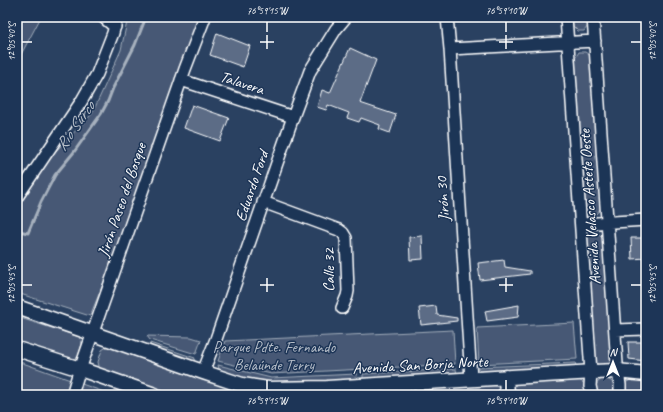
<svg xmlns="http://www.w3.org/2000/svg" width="663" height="412" viewBox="0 0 663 412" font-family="Caveat,sans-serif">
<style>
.green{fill:#465975;stroke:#a2acba}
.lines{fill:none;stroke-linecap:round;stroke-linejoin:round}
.stream{stroke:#a7b1be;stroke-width:3}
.building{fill:#5b6c86;stroke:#fff}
.minor-casing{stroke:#fff;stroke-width:14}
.major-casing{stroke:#fff;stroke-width:17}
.minor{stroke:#1d3557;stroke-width:11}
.major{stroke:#1d3557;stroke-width:14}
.ticks{fill:none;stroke:#fff;stroke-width:1.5}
.labels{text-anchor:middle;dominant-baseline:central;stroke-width:3;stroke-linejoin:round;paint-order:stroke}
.street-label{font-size:16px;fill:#fff;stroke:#1d3557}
.park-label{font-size:16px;fill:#b5bdc8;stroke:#1d3557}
.water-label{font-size:17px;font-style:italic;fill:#b6bec8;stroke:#1d3557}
.neatline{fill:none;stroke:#fff;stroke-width:1.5}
.ticks-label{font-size:10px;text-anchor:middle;fill:#fff}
</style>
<rect width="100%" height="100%" fill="#2a4161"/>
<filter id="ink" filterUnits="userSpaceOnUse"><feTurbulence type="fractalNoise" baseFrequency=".025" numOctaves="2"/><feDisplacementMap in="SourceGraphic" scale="8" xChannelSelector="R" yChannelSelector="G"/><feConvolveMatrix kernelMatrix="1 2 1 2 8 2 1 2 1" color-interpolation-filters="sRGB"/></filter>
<g filter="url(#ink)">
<path class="green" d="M17,17H41L17,62Z
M128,17H201L114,257L90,316L17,293V206L50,157L92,114L121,50Z
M572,17H587L588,26L584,31H578L573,26Z
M579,52H585L591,56L601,208L596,214H589L585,210L575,58Z
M590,233H598L603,238L612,362L610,365L598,366L595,363L586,239Z
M17,317L80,337L82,344L78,357L73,360L17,343Z
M574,323L577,359L479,364L477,328Z
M453,330L455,364L271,374L218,361L225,341Z
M147,336L191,337L201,340L196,354L150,340Z
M150,343L195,358L193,362L151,348Z
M108,346L222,385L321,395H175L100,370L98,362L102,350Z
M17,361L107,393L113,395H17Z
M576,363L575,367L482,372L478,370V367Z
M218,365L271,378L357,374L358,381L270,385L221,372L219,369Z
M456,369L457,375L363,380V374Z
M634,378L646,379V395H626L624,393L625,383Z
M602,379C612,378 618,386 613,395H597L595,386L599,381Z
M579,380L585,384L586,393L585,395H513V388L518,383Z
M493,384L502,390V395H343L346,392Z"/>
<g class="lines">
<path class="stream" d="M17,239L19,231L28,233L41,202L55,175L74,152L101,114L108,101L113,88L135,45L146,17"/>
</g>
<path class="building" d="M217,33L250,46L243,67L210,55Z
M350,48L376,60L360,103L396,115L390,133L379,129L380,125L361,118L359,122L347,118L349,113L328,105L326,110L317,107L322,90L330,93Z
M192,105L229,118L220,141L184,128Z
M422,236L423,259L410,260L409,237Z
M631,238H646V258L632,259Z
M504,260L505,267L530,271V274L480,280L478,263Z
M519,305L518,317L487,321L485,311Z
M436,306L437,315L457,318V321L421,325L419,308Z
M628,342H646V361L629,359Z"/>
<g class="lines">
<g class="minor-casing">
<path id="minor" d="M103,17L115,27
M447,17L450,49L471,379
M566,17L591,372L590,386L592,395
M593,17L617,364L620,385V395
M450,49L595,41
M181,80L293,117
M17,197L81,102L97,74L113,33L117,17
M263,202L339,230L343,233L346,238L348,291L347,296L342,308
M581,224L646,220
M615,330L646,329
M203,372L216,339L293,117L310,71L336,29L346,17
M72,395L77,378L185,69L205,17"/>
</g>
<g class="major-casing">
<path id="major" d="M17,307L203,372L242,385L268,389L327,388L594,372L617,371L646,374
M17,349L80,369L155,395
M506,377L507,395"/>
</g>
<use href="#minor" class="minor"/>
<use href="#major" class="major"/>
</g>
</g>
<path class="ticks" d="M267,22V32M506,22V32M267,35V49M506,35V49M22,42H32M260,42H274M499,42H513M631,42H641M267,278V292M506,278V292M22,285H32M260,285H274M499,285H513M631,285H641M267,380V390M506,380V390"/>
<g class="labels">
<g class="street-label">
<text transform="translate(242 83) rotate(18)">Talavera</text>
<text transform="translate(252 186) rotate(-71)">Eduardo Ford</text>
<text transform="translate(443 199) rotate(-94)">Jirón 30</text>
<text transform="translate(122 200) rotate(-71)">Jirón Paseo del Bosque</text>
<text transform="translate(590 207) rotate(-94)">Avenida Velasco Astete Oeste</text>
<text transform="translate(329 270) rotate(-90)">Calle 32</text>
<text transform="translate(420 365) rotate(-3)">Avenida San Borja Norte</text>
</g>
<g class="park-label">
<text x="274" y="347">Parque Pdte. Fernando<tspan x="274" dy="18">Belaúnde Terry</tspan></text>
</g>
<g class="water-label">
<text transform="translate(75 126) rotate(-55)">Río Surco</text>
</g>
</g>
<rect width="663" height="412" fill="none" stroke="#1d3557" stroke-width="44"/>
<g transform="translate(613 362)" stroke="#1d3557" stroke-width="3" paint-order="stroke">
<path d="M0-3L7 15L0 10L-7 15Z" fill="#ffffff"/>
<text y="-6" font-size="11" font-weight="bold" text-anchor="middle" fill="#ffffff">N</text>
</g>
<rect x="22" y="22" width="619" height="368" class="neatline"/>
<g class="ticks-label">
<text x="267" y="14">76°59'15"W</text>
<text x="506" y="14">76°59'10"W</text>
<text transform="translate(11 42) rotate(-90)" y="4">12°05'40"S</text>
<text transform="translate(652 42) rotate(-90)" y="4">12°05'40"S</text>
<text transform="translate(11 285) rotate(-90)" y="4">12°05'45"S</text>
<text transform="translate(652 285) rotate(-90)" y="4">12°05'45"S</text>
<text x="267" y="404">76°59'15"W</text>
<text x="506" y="404">76°59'10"W</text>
</g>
</svg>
